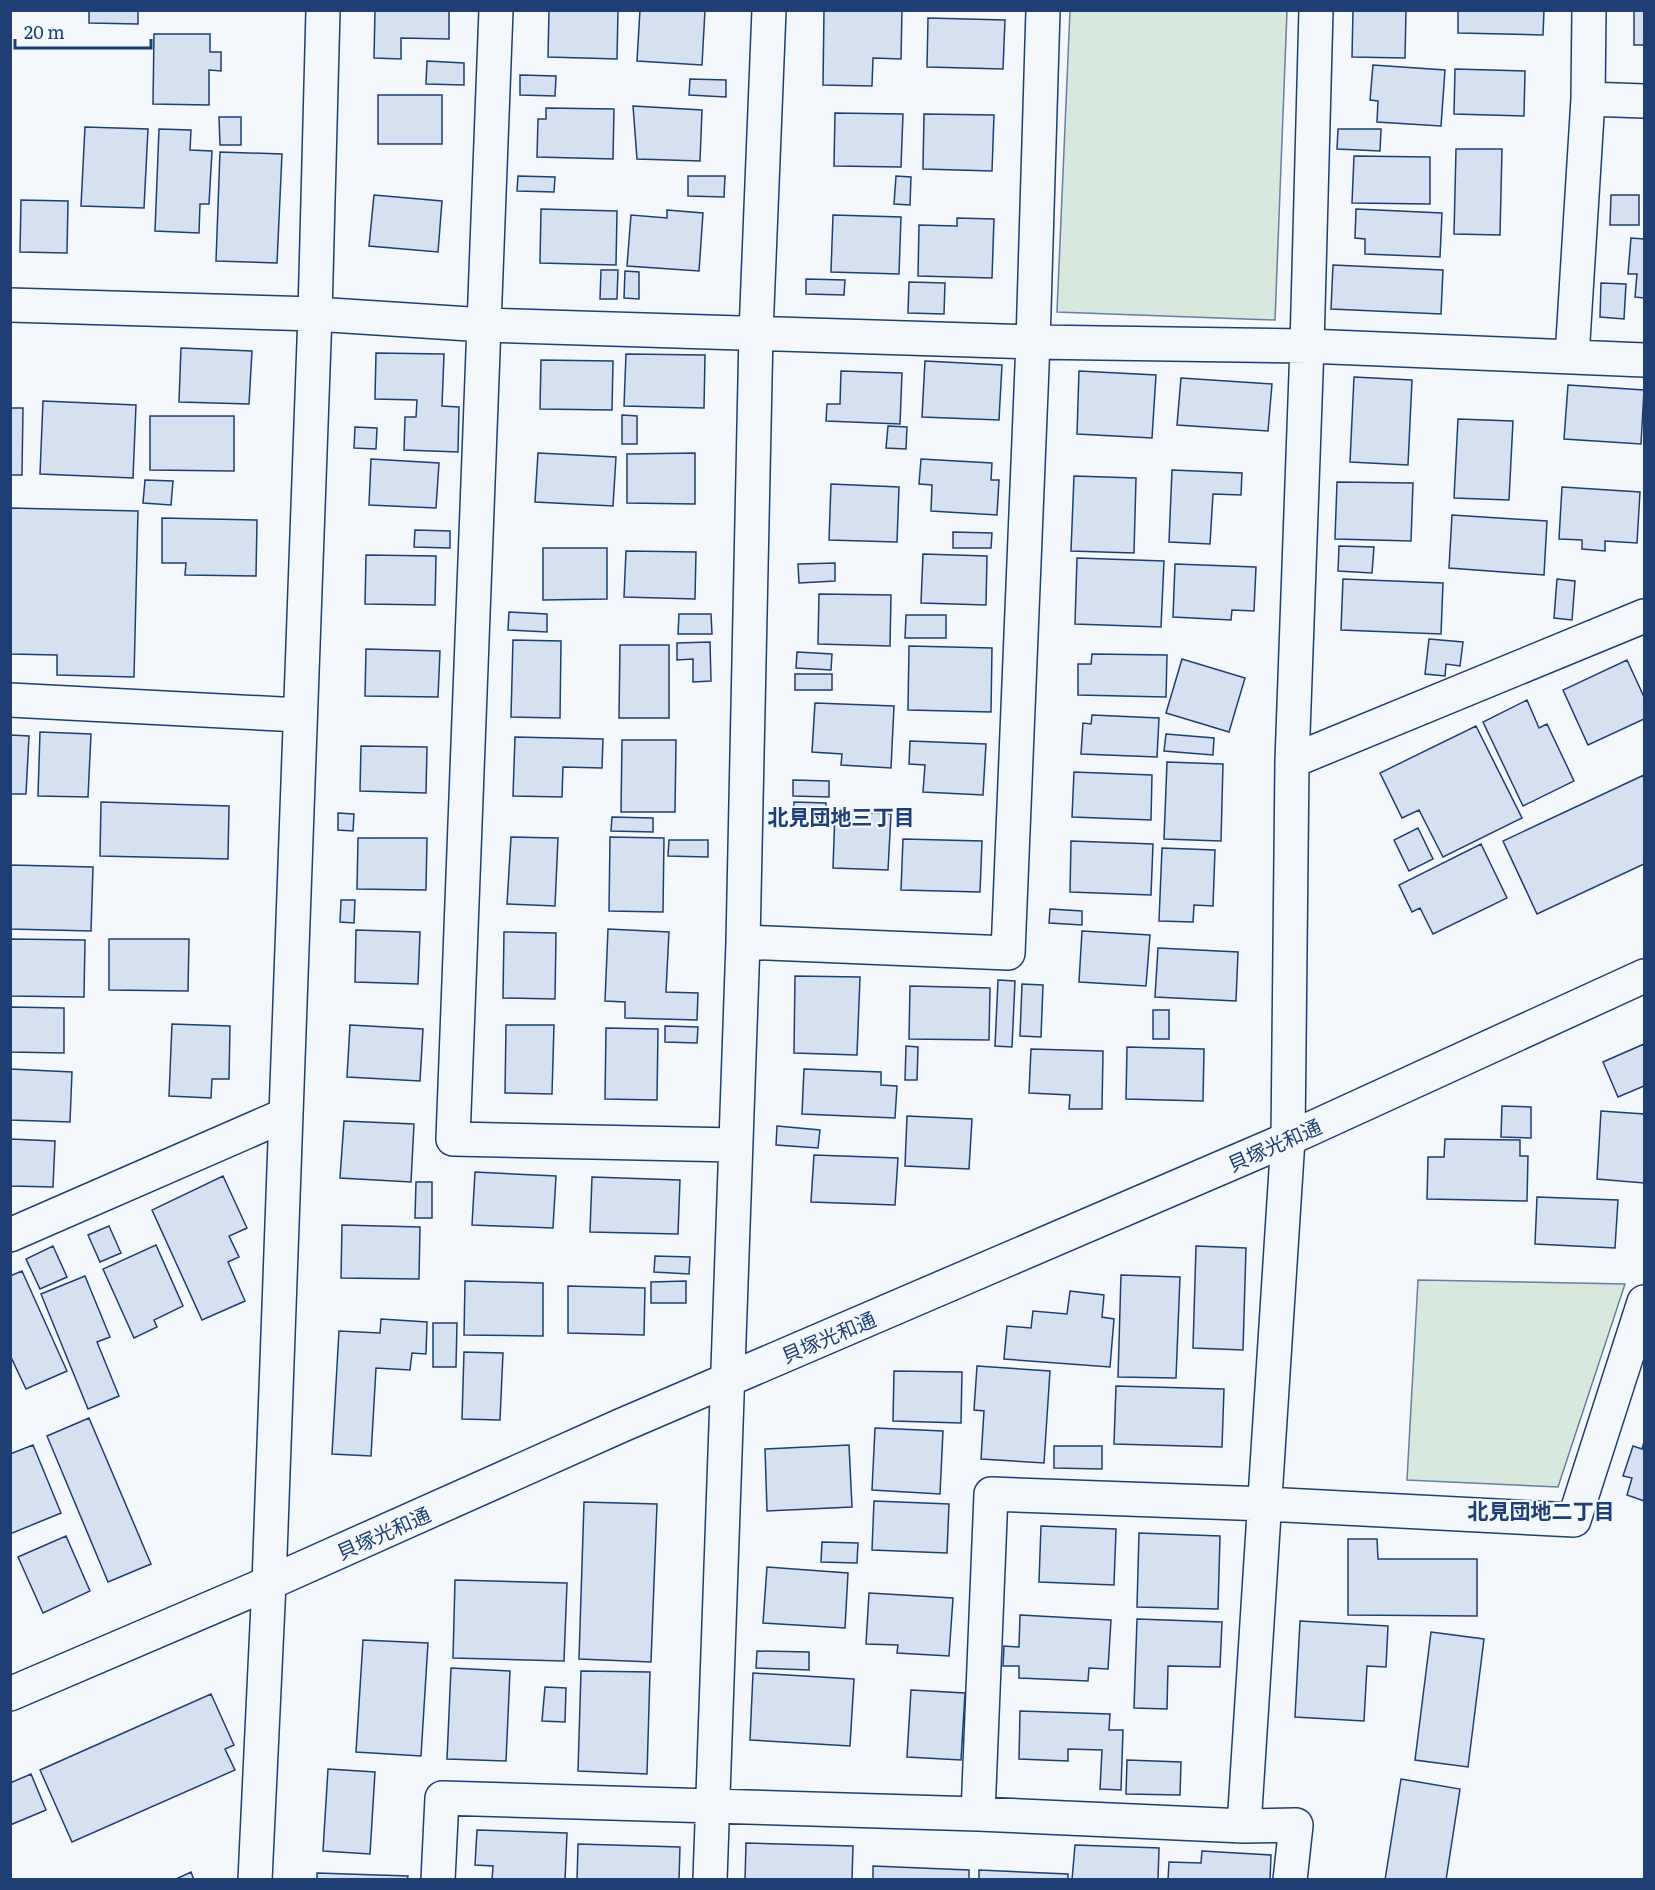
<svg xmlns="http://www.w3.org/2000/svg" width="1655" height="1890" viewBox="0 0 1655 1890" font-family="Literata,'Noto Sans JP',serif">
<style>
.green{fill:#d7e8df;stroke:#687fa3;stroke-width:1.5}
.building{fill:#d5e0f0;stroke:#1d3f73;stroke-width:1.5}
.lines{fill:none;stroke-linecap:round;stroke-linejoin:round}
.street-casing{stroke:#1d3f73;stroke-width:36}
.secondary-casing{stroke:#1d3f73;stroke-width:36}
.street{stroke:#f4f7fb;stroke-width:33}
.secondary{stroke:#f4f7fb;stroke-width:33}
.labels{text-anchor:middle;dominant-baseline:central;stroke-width:4.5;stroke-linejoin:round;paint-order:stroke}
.street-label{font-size:20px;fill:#1d3f73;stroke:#f4f7fb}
.neighbourhood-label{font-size:21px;font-weight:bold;fill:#1d3f73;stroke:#f4f7fb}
</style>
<rect width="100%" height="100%" fill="#f4f7fb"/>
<path class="green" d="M1070,11H1287L1275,320L1057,312Z
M1418,1280L1625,1284L1558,1487L1407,1480Z"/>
<path class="building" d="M89,10H138V24L89,23Z
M375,10H449V39L401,38V59L374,58Z
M549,10H618L617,59L548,57Z
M640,10H705L702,65L637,61Z
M824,10H902L901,59L873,58L872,86L823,85Z
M1353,10H1406L1405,58L1352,57Z
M1458,10H1544L1543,35L1458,33Z
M1634,10H1644V45H1634Z
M928,18L1005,20L1003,69L927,67Z
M154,34H210V52H221V71L209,70V105L153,104Z
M427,61L464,63V85L426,84Z
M1373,65L1445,70L1441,126L1377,122L1378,101L1370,100Z
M1455,69L1525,71L1524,116L1454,114Z
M520,75L556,76L555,96L520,95Z
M690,79L726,80V97L689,95Z
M378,95H442V144H378Z
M633,106L702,110L700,161L637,159Z
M546,108L614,109L613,159L537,157L538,119H546Z
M835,113L903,114L901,167L834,166Z
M924,114L994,115L992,171L923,169Z
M219,117H241V145H220Z
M85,127L148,129L144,208L81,206Z
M159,129L191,130L190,150L212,151L209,204H200L199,233L155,231Z
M1338,129H1381L1380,151L1337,149Z
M1456,149H1502L1500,235L1454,234Z
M220,152L282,154L277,263L216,261Z
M1354,156L1430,157V204L1352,203Z
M518,176L555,177L554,192L517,191Z
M688,176H725L724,197L688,196Z
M896,176L911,177L910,205L894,204Z
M374,195L442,201L438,252L369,246Z
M1611,195H1639V225H1610Z
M21,200L68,201L67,253L20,252Z
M541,209L617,211L616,265L540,263Z
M1356,209L1442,213L1440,257L1365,254V239L1355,238Z
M667,210L703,213L699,271L627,266L631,215L667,218Z
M833,215L901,217L899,274L831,272Z
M957,218L994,219L992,278L918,276L919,225L957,226Z
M1631,238L1644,239V298L1635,297L1637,274H1628Z
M1333,265L1443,270L1441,314L1331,309Z
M601,270H618L617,299H600Z
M625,271L639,272V299L624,298Z
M806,279L845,280L844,295L806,294Z
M909,282L945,283L944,314L908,313Z
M1601,283L1626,284L1624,319L1600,317Z
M181,348L252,351L249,404L179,402Z
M376,353L444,354L442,406L459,407L458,452L404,450L405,417H416L417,400L375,399Z
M626,354L705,355L704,408L624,406Z
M541,360L613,361L612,410L540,409Z
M925,361L1002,365L999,420L922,417Z
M841,371L902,373L900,424L826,421L827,404H840Z
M1079,371L1156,375L1152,438L1077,434Z
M1354,377L1412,380L1408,465L1350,462Z
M1181,378L1272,384L1268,431L1177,425Z
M1568,385L1644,390L1641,444L1564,439Z
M43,401L136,405L133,478L40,474Z
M10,408H23L22,475H10Z
M622,415L637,416V444H622Z
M150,416H234V471L150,470Z
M1458,419L1513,421L1509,500L1454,498Z
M888,426L907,427L906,449L886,448Z
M355,427L377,428L376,449L354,448Z
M538,453L616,457L613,506L535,502Z
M695,453V504L627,503V454Z
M371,459L439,463L436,508L369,505Z
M921,459L992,463L991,480H999L997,515L931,511L932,485L919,484Z
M1172,470L1242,473L1241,495L1213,494L1210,544L1169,542Z
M1074,476L1136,478L1134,553L1071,551Z
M145,480L173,481L171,505L143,503Z
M1337,482L1413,483L1411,541L1335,539Z
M831,484L899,487L897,542L829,540Z
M1562,487L1640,492L1637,543L1605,541V551L1582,549V540L1559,539Z
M10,508L138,511L134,677L57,675V655L10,654Z
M1452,515L1547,521L1544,575L1449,568Z
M162,518L257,520L256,576L185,575L186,563H162Z
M415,530L450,531V548L414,547Z
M953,532L992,533L991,548H953Z
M1339,546L1374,547L1372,573L1338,571Z
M543,548H607V599L543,600Z
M626,551L696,552L695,599L624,597Z
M923,554L987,556L986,605L921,603Z
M366,555L436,556L435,605L365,604Z
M1077,558L1164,561L1161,627L1075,624Z
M835,563V581L799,583L798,564Z
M1175,564L1256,567L1254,611L1232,610L1231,620L1173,617Z
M1343,579L1443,583L1441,634L1341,630Z
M1557,579L1575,581L1572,620L1554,618Z
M819,594L891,595L890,646L818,644Z
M509,612L547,614V632L508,630Z
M679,614H711L712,634H678Z
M906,615H946V638H905Z
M1429,639L1463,642L1460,666L1446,664L1445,676L1425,674Z
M513,640L561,641L560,718L511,717Z
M710,642L711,681L693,682V659L677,660V643Z
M620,645H669V718H619Z
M909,646L992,648L991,712L908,710Z
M366,649L440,651L438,697L365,696Z
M797,652L832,654L831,670L796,668Z
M1092,654L1167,655L1166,697L1078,695V664H1091Z
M1182,659L1245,678L1229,732L1166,713Z
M1627,660L1644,697V719L1588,745L1563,690Z
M795,674H832V690H795Z
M1527,700L1539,728L1547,724L1574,781L1523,806L1483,722Z
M815,703L894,706L891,768L841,765L842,754L812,752Z
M1092,715L1159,718L1157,757L1081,754L1083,723L1091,724Z
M1476,726L1522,818L1443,857L1419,810L1402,818L1380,773Z
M40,732L91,734L88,797L38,796Z
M1166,734L1214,738L1213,755L1164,751Z
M10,735L29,736L26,794H10Z
M515,737L603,739L602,768L563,767L562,797L513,796Z
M622,740H676L675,812H621Z
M910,741L986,744L983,795L923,792L925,765L909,764Z
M361,746L427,747L426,793L360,791Z
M1167,762L1223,764L1221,841L1164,839Z
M1074,772L1152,775L1151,820L1072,817Z
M1644,775V864L1537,914L1503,841Z
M793,780L829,781V797L793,796Z
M101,802L229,806L228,859L100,856Z
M794,802L826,803V824L793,823Z
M835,811L891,814L888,870L833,868Z
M338,813L354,814L353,831L338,830Z
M612,817L653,818V832L611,831Z
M1418,828L1433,859L1409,871L1394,840Z
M511,837L558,838L555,906L507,904Z
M610,837L664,838L663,912L609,911Z
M358,838H427L426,890L357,889Z
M903,839L982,841L980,892L901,890Z
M669,840H708V857L668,856Z
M1071,841L1153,844L1151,895L1070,892Z
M1481,844L1507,898L1433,934L1420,908L1412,912L1399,885Z
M1162,848L1215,850L1213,906L1194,905L1193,922L1159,921Z
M10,865L93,867L91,931L10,929Z
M341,900H355L354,923L340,922Z
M1050,909L1082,911V925L1049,923Z
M608,929L669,932L666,992L698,993L697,1020L625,1018V1002L605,1001Z
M356,930L420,932L418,984L355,982Z
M1082,931L1150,935L1146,986L1079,982Z
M504,932L556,933L555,999L503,998Z
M10,939L85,940L84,997L10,996Z
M109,939H189L188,991L109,990Z
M1158,948L1238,952L1236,1001L1155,997Z
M795,976L860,977L857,1055L794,1053Z
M998,980L1015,981L1012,1047L995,1046Z
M1022,984L1043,985L1041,1037L1020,1036Z
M910,986L990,988L989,1040L909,1039Z
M10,1007L64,1008V1053L10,1052Z
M1153,1010H1169V1039H1153Z
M172,1024L230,1026L229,1079H212L211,1098L169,1096Z
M350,1025L423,1029L420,1081L347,1077Z
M506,1025H554L552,1094L505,1093Z
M665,1026L698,1027L697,1043L665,1042Z
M606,1028L658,1029L657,1100L605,1099Z
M1644,1044V1086L1618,1097L1603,1062Z
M906,1046L918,1047L917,1080H905Z
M1127,1047L1204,1049L1203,1101L1126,1099Z
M1031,1049L1103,1051L1102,1109H1069L1070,1095L1029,1093Z
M10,1069L72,1072L70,1122L10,1120Z
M804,1069L881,1072V1085L897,1086L895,1118L802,1114Z
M1502,1106L1531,1107V1138L1501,1137Z
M1601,1111L1644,1114V1183L1597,1179Z
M907,1116L972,1119L969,1169L905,1166Z
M344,1121L414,1124L411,1182L340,1178Z
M777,1126L820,1130L818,1148L776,1145Z
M10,1139L55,1141L53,1187L10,1186Z
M1445,1139L1520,1140V1156H1528L1527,1201L1427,1199L1428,1157H1444Z
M814,1155L898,1158L895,1205L811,1202Z
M475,1172L556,1176L553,1228L472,1225Z
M223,1176L247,1228L229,1236L239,1257L228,1262L245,1301L202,1320L152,1210Z
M592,1177L680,1180L678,1234L590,1232Z
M416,1182H432V1218H415Z
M1537,1197L1618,1200L1615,1248L1535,1244Z
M342,1225L420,1227L419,1279L341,1278Z
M109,1226L121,1253L100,1262L88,1235Z
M156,1245L183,1306L154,1320L157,1327L134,1338L103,1269Z
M53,1246L67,1277L40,1289L26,1259Z
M1196,1246L1246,1248L1243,1350L1193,1348Z
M655,1256L690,1257L689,1274L654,1272Z
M22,1271L67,1371L26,1389L10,1355V1276Z
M1121,1275L1180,1277L1176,1378L1118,1377Z
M85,1276L110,1337L97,1342L119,1396L88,1409L41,1294Z
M465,1281L543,1283V1336L464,1335Z
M686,1281V1303H651V1282Z
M568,1286L645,1288L644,1335L568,1333Z
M1070,1291L1104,1295L1102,1317L1114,1319L1110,1367L1004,1359L1007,1326L1031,1328L1033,1311L1067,1314Z
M381,1319L427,1322L426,1354L412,1353L410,1370L376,1368L371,1456L332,1454L339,1331L380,1333Z
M433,1323H457L456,1367H433Z
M464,1352L503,1353L500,1420L462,1419Z
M977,1366L1050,1371L1044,1463L981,1459L984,1411L974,1410Z
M894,1371L962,1372L961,1423L893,1421Z
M1116,1386L1224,1389L1222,1447L1114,1444Z
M89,1418L151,1564L108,1582L47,1436Z
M875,1428L943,1431L940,1494L872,1490Z
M1644,1442V1501L1627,1495L1632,1478L1623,1476L1633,1446L1642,1449Z
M33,1445L61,1513L10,1534V1454Z
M849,1445L852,1507L767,1511L765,1449Z
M1054,1446H1102V1469L1054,1468Z
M874,1501L949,1504L947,1553L872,1550Z
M584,1502L657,1504L651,1662L579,1659Z
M1041,1526L1116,1529L1114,1585L1039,1582Z
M1139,1533L1220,1536L1218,1609L1137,1607Z
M66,1536L90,1591L43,1613L18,1557Z
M1348,1539H1377L1378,1559H1477V1616L1348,1615Z
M822,1542L858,1543L857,1563L821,1562Z
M767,1567L848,1573L845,1628L763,1623Z
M455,1580L567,1583L564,1661L453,1658Z
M869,1593L953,1598L949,1656L897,1653L898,1645L866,1644Z
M1020,1615L1111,1620L1108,1669L1089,1668L1088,1681L1019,1678V1666H1003L1004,1646L1019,1647Z
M1137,1619L1222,1622L1220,1667L1168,1666L1167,1709L1134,1708Z
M1300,1621L1388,1626L1386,1667L1367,1666L1364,1721L1295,1717Z
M1431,1632L1484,1639L1468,1767L1415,1760Z
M363,1640L428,1643L421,1756L356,1752Z
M757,1651L809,1652V1670L756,1668Z
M451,1668L510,1671L506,1761L447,1759Z
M581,1671L650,1672L647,1774L578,1771Z
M753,1673L854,1679L850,1746L750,1740Z
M545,1687L566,1688L565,1722L542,1721Z
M911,1690L965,1693L961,1760L907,1757Z
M211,1694L234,1745L225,1749L235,1770L72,1842L40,1770Z
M1020,1711L1110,1714L1109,1730H1123L1121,1790L1100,1789L1102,1750L1068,1749V1761L1019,1759Z
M1127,1760L1181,1762L1180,1795L1126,1794Z
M328,1769L375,1772L370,1854L323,1851Z
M31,1774L46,1810L10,1825V1783Z
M1401,1779L1460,1789L1446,1880H1385Z
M477,1830L567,1833L565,1880H492L493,1866L475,1865Z
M746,1843L853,1846L852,1880H745Z
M578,1844L680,1847L679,1880H577Z
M1075,1845L1159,1848L1158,1880H1072Z
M1202,1851L1271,1855L1270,1880H1168L1169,1862L1201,1863Z
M873,1866L969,1870V1880H873Z
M979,1870L1068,1874V1880H979Z
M191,1872L194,1880H174Z
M317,1873L408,1876L407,1880H317Z"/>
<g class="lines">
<g class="street-casing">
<path id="street" d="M496,10L453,1139L735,1145
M1588,99L1644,101
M10,305L315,314L485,325L1033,342L1307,346L1644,360
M1572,357L1588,99L1589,10
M10,700L300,715
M1292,761L1644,616
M743,942L1008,953L1033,342L1043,10
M10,1235L285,1115
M978,1814L991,1494L1266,1504L1574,1520L1644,1302
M1244,1826L1288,1139L1292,761L1307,346L1316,10
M255,1880L269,1583L315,314L323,10
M438,1880L442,1798L978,1814L1244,1826L1296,1825L1290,1880
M710,1880L743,942L756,333L769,10"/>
</g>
<g class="secondary-casing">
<path id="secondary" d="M10,1694L269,1583L620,1426L1288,1139L1644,976"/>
</g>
<use href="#street" class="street"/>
<use href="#secondary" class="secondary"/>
</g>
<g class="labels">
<g class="street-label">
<text transform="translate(1274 1144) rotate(-24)">貝塚光和通</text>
<text transform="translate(828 1336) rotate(-23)">貝塚光和通</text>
<text transform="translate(383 1532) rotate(-24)">貝塚光和通</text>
</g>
<g class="neighbourhood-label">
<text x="841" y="815">北見団地三丁目</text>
<text x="1541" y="1509">北見団地二丁目</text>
</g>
</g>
<rect width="1655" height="1890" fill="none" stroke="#1d3f73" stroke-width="24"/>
<path d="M15 39v9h136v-9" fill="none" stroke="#1d3f73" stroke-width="3"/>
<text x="24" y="39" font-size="18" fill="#1d3f73" stroke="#f4f7fb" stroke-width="4.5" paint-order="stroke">20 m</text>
</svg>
